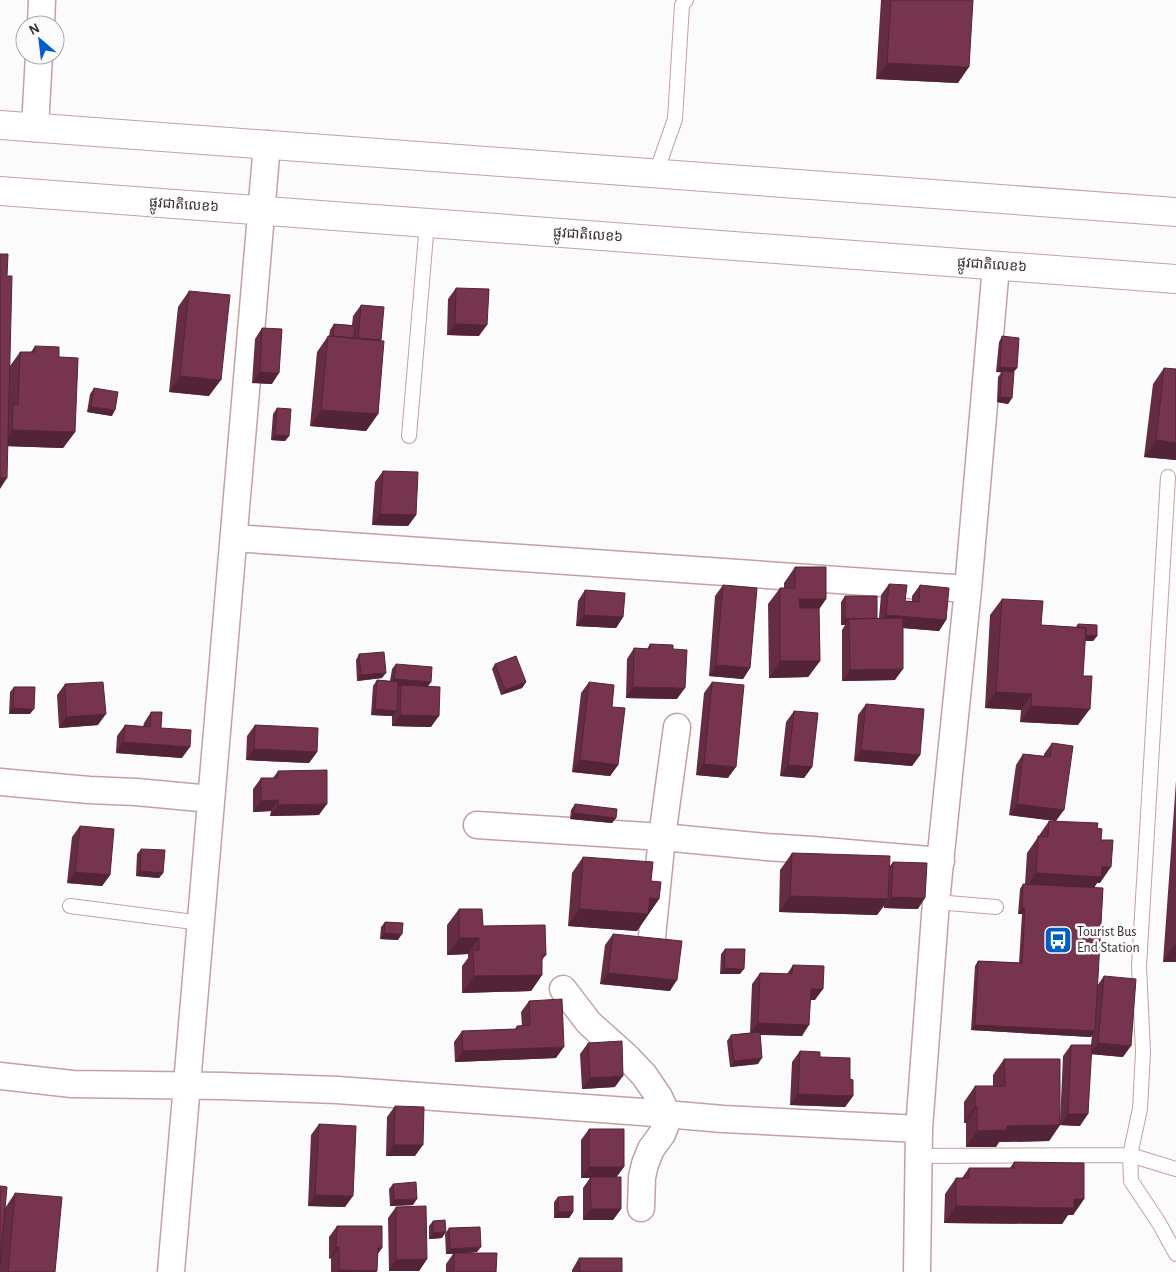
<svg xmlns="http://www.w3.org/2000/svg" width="1176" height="1272" viewBox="0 0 1176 1272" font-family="'Alegreya Sans','Noto Sans Khmer',sans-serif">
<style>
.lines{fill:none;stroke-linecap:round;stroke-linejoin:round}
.service-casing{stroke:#c2a2a0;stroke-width:16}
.minor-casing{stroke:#c2a2a0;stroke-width:29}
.trunk-casing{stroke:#c2a2a0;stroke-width:30}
.service{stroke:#fff;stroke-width:14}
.minor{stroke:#fff;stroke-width:26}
.trunk{stroke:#fff;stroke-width:28}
.wall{fill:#652d43}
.shaded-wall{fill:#532437}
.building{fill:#76344e;stroke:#532437}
.labels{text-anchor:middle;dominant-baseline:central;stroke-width:5;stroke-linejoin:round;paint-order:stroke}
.street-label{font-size:14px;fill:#3b2e2e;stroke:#fbfbfb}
.poi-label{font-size:14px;fill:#3b2e2e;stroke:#fbfbfb;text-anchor:start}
</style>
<rect width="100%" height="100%" fill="#fbfbfb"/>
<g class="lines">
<g class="service-casing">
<path id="service" d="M656,173L675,119L682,5L686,0
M409,436L427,223
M1168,477L1139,966L1143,1052L1140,1109L1130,1155L1131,1181L1159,1223L1176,1254
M936,902L996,907
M70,906L201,923
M918,1156L1130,1155L1176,1169"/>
</g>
<g class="minor-casing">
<path id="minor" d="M41,25L42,0
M35,128L39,55
M234,538L968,589
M0,782L89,790L136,792L211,799
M477,825L662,837L766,847L813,850L941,861
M651,947L662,837L677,727
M563,989L589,1023L626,1056L644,1075L659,1097L667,1114L666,1124L662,1134L651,1149L645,1164L642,1177L641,1208
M0,1076L72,1084L223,1086L337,1090L642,1112L723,1119L919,1129
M171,1272L267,144
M917,1272L919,1129L936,902L968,589L996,266"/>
</g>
<g class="trunk-casing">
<path id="trunk" d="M0,125L1176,212
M0,191L1176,279"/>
</g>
<use href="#service" class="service"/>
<use href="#minor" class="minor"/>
<use href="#trunk" class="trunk"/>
</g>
<path class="wall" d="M881,0H973L958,83L876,79Z
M7,276L10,366L20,352H31L35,346L59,357L75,432L63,448L8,446Z
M456,288L479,336L447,335L448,299Z
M189,291L209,396L169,392L178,307Z
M361,305L381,340L378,414L366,431L310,426L317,352L328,336H329L330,330L334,324L352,325L353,316Z
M262,328L272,384L252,383L255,339Z
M1002,336L1017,368L1013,372L1012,398L1008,404L997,402L998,377L1002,372H996L999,342Z
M1164,368L1176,460L1144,457L1153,384Z
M94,388L112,416L87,412L90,394Z
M277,408L289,436L285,441L271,440L273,414Z
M383,471L416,515L408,526L372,525L375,482Z
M795,567L826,599L819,609L820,661L808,677L769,678L768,604L780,588H784V583Z
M889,584L905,601H912V596L920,585L946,620L939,631L903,628L895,680L842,681V630L845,625H841V602L845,596L877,618H879L881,595Z
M723,585L750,668L743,679L709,676L715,596Z
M585,590L623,617L616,628L576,626L578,601Z
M1002,599L1041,625L1076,627L1078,624L1097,636L1093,641H1085L1078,725L1020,722L1021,710L985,708L990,615Z
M650,644L673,649L677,699L626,698L627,659L634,648L647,649Z
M359,654L382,678L357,681L356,660Z
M396,664L428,686L431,727L392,726V716L371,715L373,686L377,680L390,681L392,669Z
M495,664L526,682L522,688L501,695L492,669Z
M589,682L612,707L618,765L610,776L572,772L581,693Z
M712,682L728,778L696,775L704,693Z
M65,684L98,725L59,728L57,695Z
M14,687L30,714H9L10,692Z
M866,704L920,755L912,766L854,761L858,715Z
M794,711L812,767L804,778L780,776L786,722Z
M151,712L161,728L182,758L116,753L117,736L125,725L143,727L144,723Z
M255,725L317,752L309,763L246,760L247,736Z
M1052,743L1056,821L1009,815L1016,765L1023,754L1044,756V754Z
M278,771L319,815L270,816L271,811L253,812V789L261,778H273Z
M1176,781V962H1163Z
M575,804L616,818L612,823L570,819L571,810Z
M1049,821L1100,883H1097L1094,888L1097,986L1104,976L1123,1057L1091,1054L1080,1126L1060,1125L1049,1141L999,1142L996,1147H966V1123H964V1102L975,1086H993V1075L1004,1059L1060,1122L1063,1056L1071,1045H1091L1092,1035L1091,1037L971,1030L975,966L978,961L1019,963L1022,914H1018L1020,889L1023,884H1025L1027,853Z
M80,826L110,875L102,886L67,883L72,837Z
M141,849L163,873L159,878L136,876L137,854Z
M792,853L889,867L893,862L918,909L884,908V906L877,915L779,912L780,870Z
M583,857L651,881L659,899L637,931L568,926L572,873Z
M459,909L483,926L546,955L542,960V975L531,991L462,993V966L468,958V954L447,955V925Z
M385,922L398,940L380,939L381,927Z
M613,934L670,991L600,984L605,945Z
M725,949L740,974H720L721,954Z
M793,965L815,1000H810L802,1036L760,1035L758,1064L730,1067L727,1041L731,1035L750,1033L752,984L760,973L787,974Z
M529,1001L556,1058L455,1062L454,1042L462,1031L515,1029L517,1026H522L521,1012Z
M588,1043L615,1087L582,1089L580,1054Z
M800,1051L850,1079L853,1096L845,1107L790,1105L792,1062Z
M395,1106L415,1156H386L387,1117Z
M319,1124L345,1207L308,1206L311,1135Z
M589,1129L617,1177L621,1209L613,1220H583V1188L590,1178H581V1140Z
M1014,1162L1084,1199L1073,1215H1068L1062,1224L944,1223L945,1194L956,1178H962L969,1168H1010Z
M393,1184L413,1205L390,1206L389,1189Z
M0,1186L5,1208L15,1193L55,1272H0Z
M558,1197L573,1212L569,1218H554V1202Z
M396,1207L427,1259L419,1271H389L388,1218Z
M433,1221L442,1238L429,1239V1226Z
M337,1226L382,1248L377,1254V1271L376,1272H331V1258L329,1259V1237Z
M449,1228L477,1252L467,1253L496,1272H446V1264L453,1254H446L445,1234Z
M579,1258L622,1272H572V1270Z"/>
<path class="shaded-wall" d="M887,63L969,67L958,83L876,79Z
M455,324L487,325L479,336L447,335Z
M1000,367L1017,368L1013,373L996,372Z
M260,372L279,373L272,384L252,383Z
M180,376L221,380L209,396L169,392Z
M1000,397L1012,398L1008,404L997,402Z
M91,407L115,410L112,416L87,412Z
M321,410L378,414L366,431L310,426Z
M12,430L75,432L63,448L1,446Z
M275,435L289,436L285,441L271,440Z
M1156,440L1176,443V460L1144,457Z
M0,478H7L0,489Z
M380,514L416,515L408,526L372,525Z
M799,599H826L815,615H788Z
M584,615L623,617L616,628L576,626Z
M886,615L946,620L939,631L878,626Z
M845,619H849L845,625H841Z
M1077,634L1097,636L1093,641L1073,640Z
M780,661H820L808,677L769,678Z
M716,665L750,668L743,679L709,676Z
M903,669L895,680L842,681L850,670Z
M386,673L382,678L357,681L361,675Z
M394,679L431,682L427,688L390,685Z
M526,682L522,688L501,695L505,690Z
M633,687L685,688L677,699L626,698Z
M996,692L1032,694L1021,710L985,708Z
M1031,706L1090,709L1078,725L1020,722Z
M13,708L34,709L30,714H9Z
M375,709L397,711L393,716L371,715Z
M106,714L98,725L59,728L66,717Z
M400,715L439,716L431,727L392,726Z
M123,742L190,747L182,758L116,753Z
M254,749L317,752L309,763L246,760Z
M861,750L920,755L912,766L854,761Z
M580,760L618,765L610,776L572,772Z
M704,764L736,767L728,778L696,775Z
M788,765L812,767L804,778L780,776Z
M278,800L271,811L253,812L261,801Z
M327,804L319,815L270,816L278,805Z
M1017,804L1064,810L1056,821L1009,815Z
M574,813L616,818L612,823L570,819Z
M1102,867H1111L1100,883H1097L1090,893L1025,890L1036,873Z
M140,871L163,873L159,878L136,876Z
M75,872L110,875L102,886L67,883Z
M790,896L888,899L877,915L779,912Z
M891,897L925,898L918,909L884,908Z
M650,898L659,899L637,931L568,926L579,909Z
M1022,908H1025L1022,914H1018Z
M384,933L402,934L398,940L380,939Z
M459,938H479L468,954L447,955Z
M1176,943V962H1163Z
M724,968L744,969L740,974H720Z
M608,973L677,980L670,991L600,984Z
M542,975L531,991L462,993L474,976Z
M811,989H823L815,1000H803Z
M758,1023L809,1025L802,1036L750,1034Z
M975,1025L1095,1031L1091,1037L971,1030Z
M1098,1043L1131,1046L1123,1057L1090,1054Z
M564,1047L556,1058L455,1062L463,1051Z
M762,1058L758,1064L730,1067L734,1061Z
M623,1076L615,1087L582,1089L590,1078Z
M798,1094L853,1096L845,1107L790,1105Z
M975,1107H977L966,1123H964Z
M1068,1114H1088L1080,1126L1060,1125Z
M1060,1125L1049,1141L999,1142L996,1147H966L977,1131L1007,1126Z
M394,1145H423L415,1156H386Z
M589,1167H624L616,1178H581Z
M315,1195L353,1196L345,1207L308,1206Z
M417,1199L413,1205L390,1206L394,1200Z
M1074,1199H1084L1073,1215H1068L1062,1224L944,1223L956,1206Z
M591,1209H621L613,1220H583Z
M558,1212H573L569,1218H554Z
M446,1232L442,1238L429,1239L433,1233Z
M339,1247L331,1258L329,1259L336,1248Z
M481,1247L477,1252L446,1254L450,1249Z
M378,1248H382L374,1259Z
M427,1259L419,1271H389L396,1260Z
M339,1270L377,1271L376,1272H337Z"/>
<path class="building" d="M891,0H973L969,67L887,63Z
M0,254H8L7,276H12L7,478H0Z
M456,288L489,289L487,325L455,324Z
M189,291L230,295L221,380L180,376Z
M361,305L384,307L381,340L358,338Z
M334,324L355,326L354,338L333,336Z
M262,328L282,329L279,373L260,372Z
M328,336L384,341L378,414L321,410Z
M1002,336L1019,338L1017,368L1000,367Z
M35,346L59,347V357L78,358L75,432L12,430L13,404L18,405L20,352H35Z
M1164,368L1176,369V443L1156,440Z
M1002,371L1014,372L1012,398L1000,397Z
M94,388L118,392L115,410L91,407Z
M277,408L291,409L289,436L275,435Z
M383,471L418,472L416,515L380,514Z
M795,567H826V599H799L800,608H819L820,661H780V588H795Z
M889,584L907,585L905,601L919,602L920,585L949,588L946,620L886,615Z
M723,585L757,588L750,668L716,665Z
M585,590L625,593L623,617L584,615Z
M845,596H877V618L845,619Z
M1002,599L1043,601L1041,625L1086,628L1083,676H1092L1090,709L1031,706L1032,694L996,692Z
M903,618V669L850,670L849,619Z
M1078,624L1097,625V636L1085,635L1086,628L1078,627Z
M650,644L673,645V649L687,650L685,688L633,687L634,648L650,649Z
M384,652L386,673L361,675L359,654Z
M516,656L526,682L505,690L495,664Z
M396,664L432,667L431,682L394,679Z
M377,680L398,682L397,711L375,709Z
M103,682L106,714L66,717L65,684Z
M589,682L614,685L612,707L625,708L618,765L580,760Z
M712,682L744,685L736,767L704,764Z
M401,685L440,687L439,716L400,715Z
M14,687H35L34,709L13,708Z
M866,704L924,709L920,755L861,750Z
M794,711L818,713L812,767L788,765Z
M151,712H162L161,728L191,730L190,747L123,742L125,725L150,727Z
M255,725L318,728L317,752L254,749Z
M1052,743L1073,746L1064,810L1017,804L1023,754L1050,757Z
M327,770V804L278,805V800L261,801V778H278V771Z
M575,804L617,809L616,818L574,813Z
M1049,821L1098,823L1097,828L1102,829L1101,840H1113L1111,867H1102L1101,877L1036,873L1038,836L1048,837Z
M80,826L114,829L110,875L75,872Z
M141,849L165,850L163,873L140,871Z
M792,853L890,856L888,899L790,896Z
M583,857L653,862L651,881L661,882L659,899L650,898L648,914L579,909Z
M893,862L927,863L925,898L891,897Z
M1023,884L1103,888L1095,1031L975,1025L978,961L1022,963L1025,908H1022Z
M459,909H482L483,926L545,925L546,955H542V975L474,976L473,950H479V938H459Z
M385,922L403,923L402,934L384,933Z
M613,934L682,941L677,980L608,973Z
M725,949H745L744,969L724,968Z
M793,965L824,966L823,989H811L809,1025L758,1023L760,973L792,974Z
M1104,976L1136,979L1131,1046L1098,1043Z
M562,999L564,1047L463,1051L462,1031L517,1029V1026L530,1025L529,1001Z
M760,1032L762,1058L734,1061L731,1035Z
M622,1041L623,1076L590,1078L588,1043Z
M1071,1045H1092L1088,1114H1068Z
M800,1051L820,1052V1057L850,1058V1079L853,1080V1096L798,1094Z
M1004,1059H1060V1125L1007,1126V1130L977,1131V1107H975V1086H1005Z
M395,1106L424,1107L423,1145H394Z
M319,1124L356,1126L353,1196L315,1195Z
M589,1129H624V1167H589Z
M1014,1162L1084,1163V1199H1074V1208L956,1206V1178H969V1168H1014Z
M590,1177H621V1209H591Z
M416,1182L417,1199L394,1200L393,1184Z
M0,1186L7,1187L0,1264Z
M15,1193L62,1197L55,1272H8Z
M573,1196V1212H558V1197Z
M426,1206L427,1259L396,1260V1207Z
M445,1220L446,1232L433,1233V1221Z
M337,1226H382V1248H378L377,1271L339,1270V1247L336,1248Z
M480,1227L481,1247L450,1249L449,1228Z
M454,1253H497L496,1272H454Z
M579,1258H622V1272H580Z"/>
<defs>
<g id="bus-square" transform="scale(1.4375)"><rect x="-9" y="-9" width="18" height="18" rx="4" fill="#025dc6" stroke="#fbfbfb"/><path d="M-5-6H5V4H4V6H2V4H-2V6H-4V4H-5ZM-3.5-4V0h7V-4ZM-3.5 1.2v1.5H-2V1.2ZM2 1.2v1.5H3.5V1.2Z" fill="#fff"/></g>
</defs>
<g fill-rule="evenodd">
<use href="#bus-square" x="1058" y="940"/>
</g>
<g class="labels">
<g class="street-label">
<text transform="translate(184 205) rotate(4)">ផ្លូវជាតិលេខ៦</text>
<text transform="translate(588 235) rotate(4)">ផ្លូវជាតិលេខ៦</text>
<text transform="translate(992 265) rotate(4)">ផ្លូវជាតិលេខ៦</text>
</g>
<g class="poi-label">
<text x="1077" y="932">Tourist Bus<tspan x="1077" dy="16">End Station</tspan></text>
</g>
</g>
<g transform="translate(40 40) rotate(332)"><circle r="24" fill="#fbfbfb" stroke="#aea9a9"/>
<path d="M0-4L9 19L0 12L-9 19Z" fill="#025dc6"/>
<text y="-8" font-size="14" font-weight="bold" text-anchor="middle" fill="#3b2e2e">N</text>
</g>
</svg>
